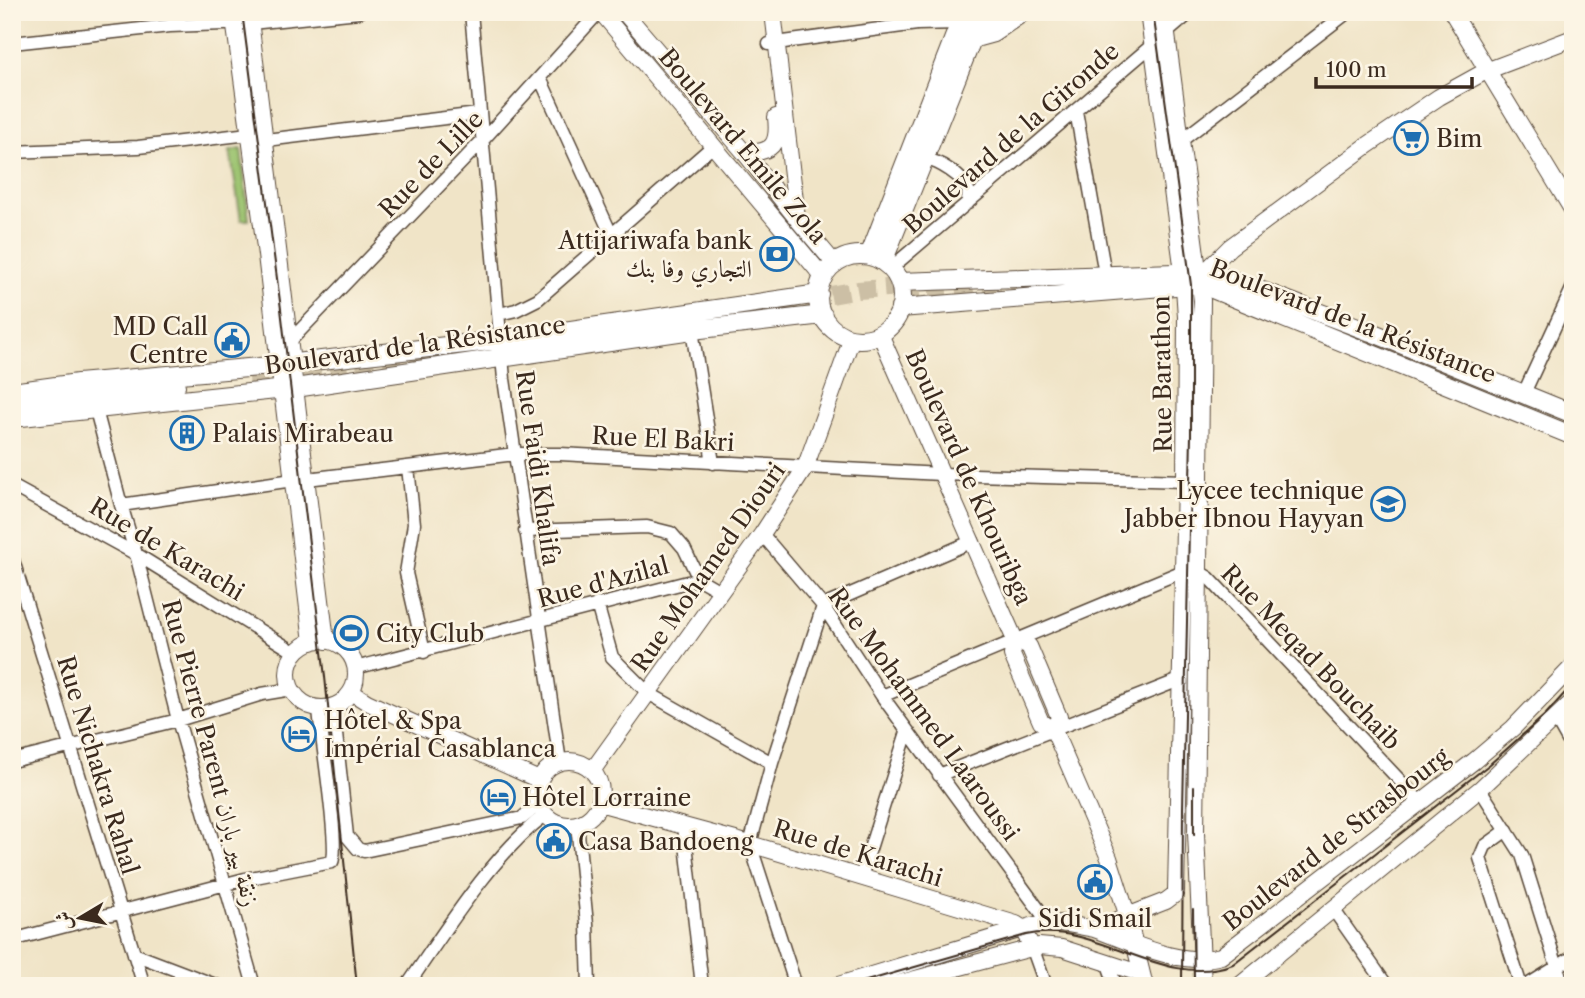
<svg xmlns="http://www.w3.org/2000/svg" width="1585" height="998" viewBox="0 0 1585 998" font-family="'Libre Caslon Text',Amiri,serif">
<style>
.green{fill:#9ac26d;stroke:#6a7646;stroke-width:2}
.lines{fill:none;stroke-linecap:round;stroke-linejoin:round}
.primary-tunnel{stroke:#ccbfa5;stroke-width:18;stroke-dasharray:18 9;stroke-linecap:butt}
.street-casing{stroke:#564637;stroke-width:15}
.secondary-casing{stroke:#564637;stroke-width:18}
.primary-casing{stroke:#564637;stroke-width:20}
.street{stroke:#fff;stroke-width:12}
.secondary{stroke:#fff;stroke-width:16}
.primary{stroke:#fff;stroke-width:18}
.tram{stroke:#3b2a1e;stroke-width:2}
.labels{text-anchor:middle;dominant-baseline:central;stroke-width:5;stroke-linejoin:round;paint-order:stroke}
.street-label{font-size:24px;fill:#3b2a1e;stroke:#fcf5e5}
.poi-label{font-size:24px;fill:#3b2a1e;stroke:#fcf5e5;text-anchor:start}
</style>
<rect width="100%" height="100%" fill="#fcf5e5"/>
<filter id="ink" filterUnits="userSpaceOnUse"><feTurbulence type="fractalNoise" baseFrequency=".0143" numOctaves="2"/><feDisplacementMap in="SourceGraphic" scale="14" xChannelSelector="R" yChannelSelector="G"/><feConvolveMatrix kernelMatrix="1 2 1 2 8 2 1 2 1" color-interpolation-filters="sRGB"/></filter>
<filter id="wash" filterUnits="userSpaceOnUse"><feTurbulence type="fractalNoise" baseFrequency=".00686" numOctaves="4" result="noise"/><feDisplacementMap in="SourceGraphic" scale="28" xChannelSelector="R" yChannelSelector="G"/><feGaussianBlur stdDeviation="1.57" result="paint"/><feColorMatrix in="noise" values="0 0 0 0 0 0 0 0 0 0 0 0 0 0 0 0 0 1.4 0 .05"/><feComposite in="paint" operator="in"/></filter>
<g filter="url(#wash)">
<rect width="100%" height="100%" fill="#f0e4c7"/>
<path class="green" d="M241,149L249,220H241L230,151Z"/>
</g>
<g filter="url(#ink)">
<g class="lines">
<path class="primary-tunnel" d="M902,295L1062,287
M804,300L858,290L915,286
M700,321L818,303
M249,377L340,370L482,353"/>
<g class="street-casing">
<path id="street" d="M184,12L170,26L251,23L359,12
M471,12L504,379L560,762
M12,43L170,26
M769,44L917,24L959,23
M540,78L611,234
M1076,111L1105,274
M266,140L478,114
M1182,140L1348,12
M12,152L138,147L249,134
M925,160C937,159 965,178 968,190C969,194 968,199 968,203
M891,268L1191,12
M499,314L516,310L538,299L713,146
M692,330L713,463
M289,342L482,141L599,12
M1524,393L1573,287
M96,410L121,505L136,554L178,720L254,986
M408,467L414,524L406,573L424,652
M307,479L515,454H560L941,474L1185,481
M12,486L136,554L296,653
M121,505L293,480
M525,531L647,527L671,533L684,548L699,579L720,591
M762,534L823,606L882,696L1048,922
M12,557L144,986
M597,604L612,657L648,693L772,763
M355,668L699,579
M882,696L1183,571L1194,569L1209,578L1421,803
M333,706L347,836L358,849L364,851L522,818L539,804
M1556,719L1573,749
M12,761L178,720L262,694L292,689
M939,775L1182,679
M1480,789L1522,855L1563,986
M577,824L587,924L589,986
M684,826L702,986
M1507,830L1485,846L1480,858L1521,986
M861,877L907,732
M1333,909L1387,986
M12,940L245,879L332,862C340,847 320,733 319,708
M1032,947L1046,986
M134,954L218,986
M1107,962L1116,986
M407,986C445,931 492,855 545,815
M796,986L750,844L772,763L823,606L973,541
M1526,986L1573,957"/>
</g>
<g class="secondary-casing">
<path id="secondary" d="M233,12L266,255L312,642
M249,12L326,641
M601,12L824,278
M624,12L744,152L798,220L835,264
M773,12L797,218
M1164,12L1202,300L1196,833L1203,986
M1452,12L1573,211
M744,152C773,154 779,144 776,117
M1205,272L1230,247L1368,145L1439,97L1486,71L1573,38
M880,334L1015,640L1012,655L1041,722L1054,731L1109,858L1127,914L1145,986
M1015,640L1029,646L1059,717L1054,731
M288 674a34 34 0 1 1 68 0a34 34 0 1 1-68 0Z
M351,692L367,702L539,780
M537 793a32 32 0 1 1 64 0a32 32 0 1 1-64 0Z
M592,771L762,534L805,468L852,338
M599,803L750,844L1016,924L1022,928L1032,947
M1094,929C1132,942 1181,968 1221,956L1474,761L1513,728L1573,666
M835,986L1035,925L1062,923L1094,929L1166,901L1174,895L1176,891L1185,481L1186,317L1183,272L1148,12
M889,986L1039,946L1062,948L1142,974
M1239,986L1480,789L1573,701"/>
</g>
<g class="primary-casing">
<path id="primary" d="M973,20L1000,12
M964,41L993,33L1023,12
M818 297a42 42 0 1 1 84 0a42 42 0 1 1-84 0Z
M869,256L964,12
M883,262L983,12
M899,282L1205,272L1238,282L1371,332L1573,414
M900,308L1200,284L1573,436
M12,392L78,383L259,367L500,340L819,294
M12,406L176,386
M12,418L295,388L692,330L823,315"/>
</g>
<use href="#street" class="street"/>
<use href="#secondary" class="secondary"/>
<use href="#primary" class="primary"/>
<path class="tram" d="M242,12L281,309L325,677L357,986
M1153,12L1191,285V435L1183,809L1182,986
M1194,835V786
M1193,909L1194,986
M849,986L1026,935C1097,919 1162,991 1233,964L1490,764L1546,714L1573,684"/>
</g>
</g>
<defs>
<g id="supermarket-ring" transform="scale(1.75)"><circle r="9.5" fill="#fcf5e5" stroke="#1f6fb2" stroke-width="1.5"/><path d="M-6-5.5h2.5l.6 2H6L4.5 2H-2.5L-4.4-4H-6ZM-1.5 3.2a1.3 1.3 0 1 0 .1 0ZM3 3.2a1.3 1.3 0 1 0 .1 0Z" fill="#1f6fb2"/></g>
<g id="bank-ring" transform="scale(1.75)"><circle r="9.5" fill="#fcf5e5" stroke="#1f6fb2" stroke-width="1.5"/><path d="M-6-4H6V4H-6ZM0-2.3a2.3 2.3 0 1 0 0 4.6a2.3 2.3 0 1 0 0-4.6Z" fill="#1f6fb2"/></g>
<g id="civic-ring" transform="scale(1.75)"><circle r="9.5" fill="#fcf5e5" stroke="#1f6fb2" stroke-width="1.5"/><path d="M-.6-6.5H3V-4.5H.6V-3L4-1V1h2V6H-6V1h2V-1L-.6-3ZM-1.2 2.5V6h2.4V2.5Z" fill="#1f6fb2"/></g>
<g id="building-ring" transform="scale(1.75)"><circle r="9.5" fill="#fcf5e5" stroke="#1f6fb2" stroke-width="1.5"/><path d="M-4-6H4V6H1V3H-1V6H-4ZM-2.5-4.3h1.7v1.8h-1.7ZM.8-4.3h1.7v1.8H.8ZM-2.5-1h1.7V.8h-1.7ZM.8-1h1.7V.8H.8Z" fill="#1f6fb2"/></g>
<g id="university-ring" transform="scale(1.75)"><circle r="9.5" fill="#fcf5e5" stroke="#1f6fb2" stroke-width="1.5"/><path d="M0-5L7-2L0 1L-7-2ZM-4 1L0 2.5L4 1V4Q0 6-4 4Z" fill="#1f6fb2"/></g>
<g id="stadium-ring" transform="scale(1.75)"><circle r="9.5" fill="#fcf5e5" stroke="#1f6fb2" stroke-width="1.5"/><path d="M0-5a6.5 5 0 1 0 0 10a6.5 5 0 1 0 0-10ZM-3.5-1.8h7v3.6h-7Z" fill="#1f6fb2"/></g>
<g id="hotel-ring" transform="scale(1.75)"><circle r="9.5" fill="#fcf5e5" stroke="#1f6fb2" stroke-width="1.5"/><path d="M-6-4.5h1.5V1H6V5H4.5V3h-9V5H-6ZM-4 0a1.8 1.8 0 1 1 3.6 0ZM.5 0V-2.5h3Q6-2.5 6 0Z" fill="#1f6fb2"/></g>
</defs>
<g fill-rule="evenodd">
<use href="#supermarket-ring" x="1411" y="138"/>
<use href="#bank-ring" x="777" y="254"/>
<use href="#civic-ring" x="232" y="340"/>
<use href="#building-ring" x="187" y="433"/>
<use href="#university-ring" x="1388" y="504"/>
<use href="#stadium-ring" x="351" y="633"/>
<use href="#hotel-ring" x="299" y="734"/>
<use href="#hotel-ring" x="498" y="797"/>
<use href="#civic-ring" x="554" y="841"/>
<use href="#civic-ring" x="1095" y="882"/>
</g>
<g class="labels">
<g class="street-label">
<text transform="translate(1011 138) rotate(-41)">Boulevard de la Gironde</text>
<text transform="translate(743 146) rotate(50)">Boulevard Emile Zola</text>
<text transform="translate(431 164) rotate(-46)">Rue de Lille</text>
<text transform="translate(1353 321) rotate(21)">Boulevard de la Résistance</text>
<text transform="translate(415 345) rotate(-8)">Boulevard de la Résistance</text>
<text transform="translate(1162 374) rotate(-91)">Rue Barathon</text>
<text transform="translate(663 439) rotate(3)">Rue El Bakri</text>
<text transform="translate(538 468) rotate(82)">Rue Faidi Khalifa</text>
<text transform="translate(969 477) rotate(66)">Boulevard de Khouribga</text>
<text transform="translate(167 549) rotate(31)">Rue de Karachi</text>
<text transform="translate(708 567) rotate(-55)">Rue Mohamed Diouri</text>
<text transform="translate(603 582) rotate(-15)">Rue d'Azilal</text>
<text transform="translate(1311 657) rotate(46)">Rue Meqad Bouchaib</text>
<text transform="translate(924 714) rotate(54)">Rue Mohammed Laaroussi</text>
<text transform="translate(211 753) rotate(75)">Rue Pierre Parent زنقة بيير باران</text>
<text transform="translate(98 765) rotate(73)">Rue Nichakra Rahal</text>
<text transform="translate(1336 839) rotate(-38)">Boulevard de Strasbourg</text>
<text transform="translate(858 853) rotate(17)">Rue de Karachi</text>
</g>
<g class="poi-label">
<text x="1436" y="138">Bim</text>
<text x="752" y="240" text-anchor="end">Attijariwafa bank<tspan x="752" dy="28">التجاري وفا بنك</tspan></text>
<text x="208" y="326" text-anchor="end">MD Call<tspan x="208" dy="28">Centre</tspan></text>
<text x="212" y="433">Palais Mirabeau</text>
<text x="1364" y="490" text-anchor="end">Lycee technique<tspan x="1364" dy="28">Jabber Ibnou Hayyan</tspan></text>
<text x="376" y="633">City Club</text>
<text x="324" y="720">Hôtel &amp; Spa<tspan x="324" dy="28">Impérial Casablanca</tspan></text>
<text x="522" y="797">Hôtel Lorraine</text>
<text x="578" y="841">Casa Bandoeng</text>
<text x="1095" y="918" text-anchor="middle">Sidi Smail</text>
</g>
</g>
<rect width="1585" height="998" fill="none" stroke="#fcf5e5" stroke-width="42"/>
<g transform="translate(80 918) rotate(260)" stroke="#fcf5e5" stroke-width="5" paint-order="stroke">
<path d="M0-5L12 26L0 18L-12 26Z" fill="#3b2a1e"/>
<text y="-10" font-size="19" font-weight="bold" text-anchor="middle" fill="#3b2a1e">ش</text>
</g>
<path d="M1316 77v10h156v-10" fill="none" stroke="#3b2a1e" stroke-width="3.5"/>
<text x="1326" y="77" font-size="21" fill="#3b2a1e" stroke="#fcf5e5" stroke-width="5" paint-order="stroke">100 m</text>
</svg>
